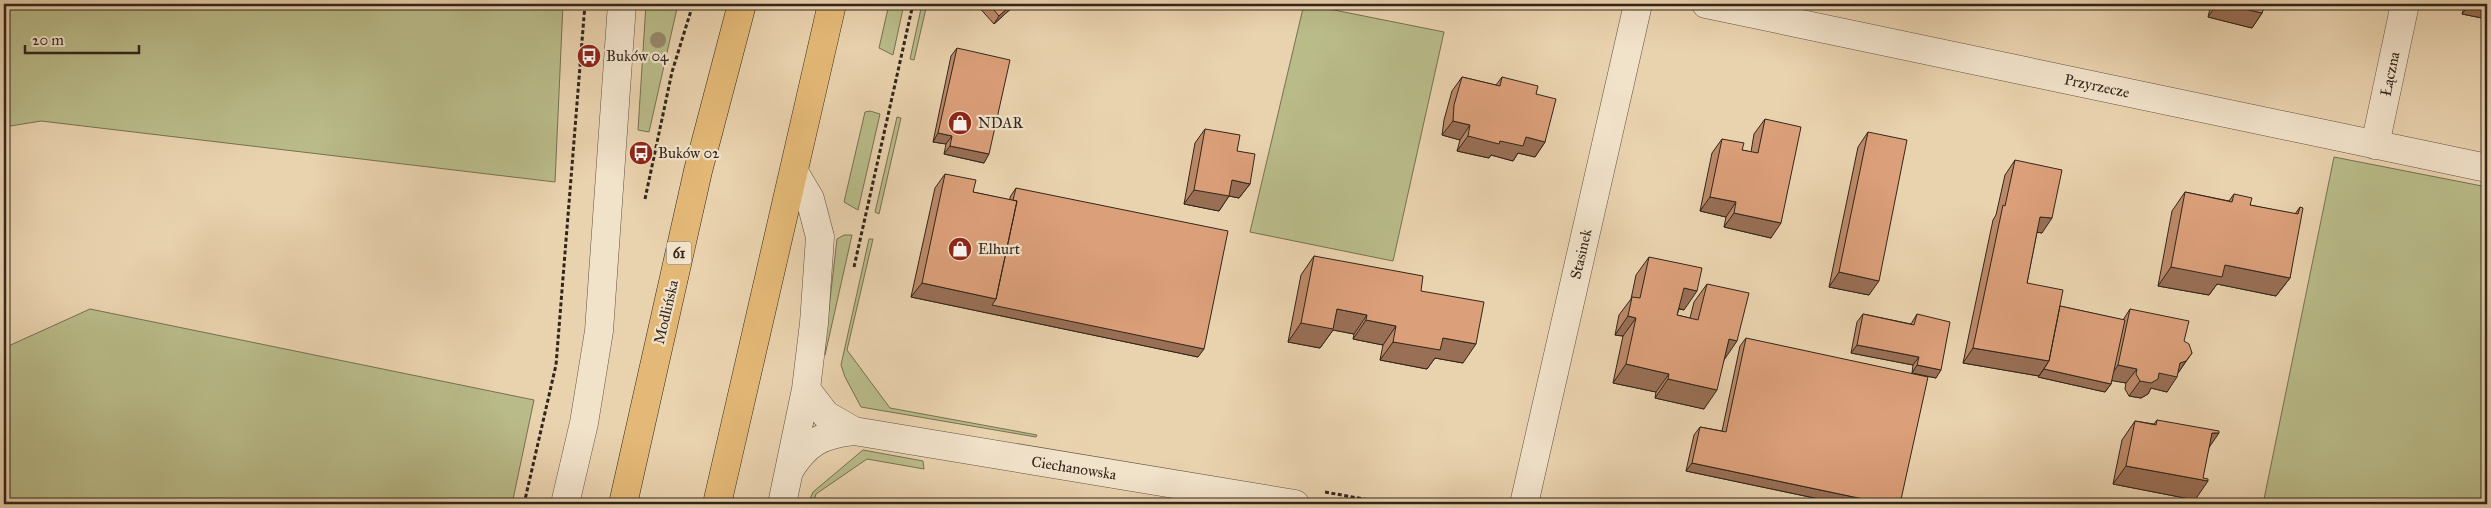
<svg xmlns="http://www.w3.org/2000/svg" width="2491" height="508" viewBox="0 0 2491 508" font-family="'IM FELL Great Primer',serif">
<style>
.green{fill:#b9bb89;stroke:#767052}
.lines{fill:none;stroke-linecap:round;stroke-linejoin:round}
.minor-casing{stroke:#605140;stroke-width:29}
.major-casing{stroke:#32261b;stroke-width:29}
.path{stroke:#32261b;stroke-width:3;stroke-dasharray:4 2.5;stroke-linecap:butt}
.minor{stroke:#f1e2ca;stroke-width:28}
.major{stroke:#e4b977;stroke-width:28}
.tree{fill:#97886c}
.wall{fill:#bc8968;stroke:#32261b}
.shaded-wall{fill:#996f55;stroke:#32261b}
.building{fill:#db9f79;stroke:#32261b}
.labels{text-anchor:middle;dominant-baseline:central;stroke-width:4.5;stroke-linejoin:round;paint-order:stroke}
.shield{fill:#f1e2ca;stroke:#6b5e50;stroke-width:1}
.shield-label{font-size:14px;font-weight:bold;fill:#32261b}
.poi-label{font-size:15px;fill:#32261b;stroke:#f1e2ca;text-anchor:start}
.street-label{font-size:15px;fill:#32261b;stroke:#f1e2ca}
</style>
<rect width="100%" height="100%" fill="#e9d2ae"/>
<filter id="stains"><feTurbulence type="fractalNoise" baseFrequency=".004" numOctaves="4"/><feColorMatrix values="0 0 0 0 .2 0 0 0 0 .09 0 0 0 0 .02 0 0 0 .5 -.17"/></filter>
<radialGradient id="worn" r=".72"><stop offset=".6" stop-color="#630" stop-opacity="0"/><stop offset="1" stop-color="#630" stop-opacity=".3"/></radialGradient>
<path class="green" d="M4,4H563L555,182L41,121L4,127Z
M646,4H678L649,132L638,130Z
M889,4H904L893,55L879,48Z
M922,4H927L914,60L910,59Z
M1304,4L1444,32L1393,261L1250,232Z
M870,111L880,114L858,210L844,202L865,112Z
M897,117L901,118L879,214L875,212Z
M2334,157L2487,187V504H2263Z
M844,235H852L825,355V343L837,239Z
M869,239H873L847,350L890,408L1037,435L1036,437L861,407L845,377L841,365Z
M90,309L534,400L512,504H4V348Z
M863,450L923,461L924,469L867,459L816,494L813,504H808L813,492Z"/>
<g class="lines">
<g class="minor-casing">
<path id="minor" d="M1706,4L2487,168
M2375,145L2405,4
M806,389L826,415L854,431
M789,471C806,443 822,434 854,431L1295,504
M565,504L584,423L599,331L622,4
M782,504L806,389L814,323L820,237L810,199L794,172
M1524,504L1638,4"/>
</g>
<g class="major-casing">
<path id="major" d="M623,504L698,171L742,4
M717,504L832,4"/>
</g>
<path class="path" d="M1587,4L1604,7
M645,199L672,72L693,4
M854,267L913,4
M1325,492L1391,504
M524,504L556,365L585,4"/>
<use href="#minor" class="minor"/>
<use href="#major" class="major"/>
</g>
<circle class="tree" cx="658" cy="40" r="8"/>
<path class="wall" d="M976,4H1016L994,24Z
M2211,4H2265L2262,13L2252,28L2208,17Z
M2465,4H2487V19L2462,14Z
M957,48L984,163L944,154L946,144L933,142L951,56Z
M1462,77L1496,85L1502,77L1536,94L1545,142L1535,157L1518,153L1513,161L1491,155L1489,158L1457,151L1460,140L1442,135L1444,120L1452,91Z
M1765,119L1771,238L1724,227L1726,217L1700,211L1712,153L1722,139L1742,150L1751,152L1754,134Z
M1205,129L1237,151L1250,184L1239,198L1229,196L1219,211L1184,204L1195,143Z
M1868,132L1869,295L1829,287L1858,147Z
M2015,160L2042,233L2037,232L2027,283L2060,306L2123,320L2130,309L2184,341L2192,353L2178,373L2167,392L2151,388L2148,394L2141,398L2129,396L2125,389L2126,383L2112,380L2111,384L2105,392L2038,377L2039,376L1963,363L1993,220L1996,215L2005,175Z
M945,174L973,192L1010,200V197L1016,188L1198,357L911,297L935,188Z
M2185,192L2229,201L2234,194L2250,205L2295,214L2300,207L2290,278L2276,296L2217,284L2209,295L2158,286L2172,211Z
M1314,256L1421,291L1463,363L1435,358L1427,369L1380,360L1383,345L1353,339L1354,334L1333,330L1320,348L1288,342L1301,275Z
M1649,257L1684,310L1679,309L1677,315L1690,318L1694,302L1707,284L1724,360L1704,409L1655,398L1656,392L1613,383L1623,336L1615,335L1619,315L1631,299L1636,275Z
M1863,314L1911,324L1917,314L1936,378L1912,373L1913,365L1851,353L1857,322Z
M1746,338L1900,504H1843L1686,471L1694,435L1700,427L1722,431L1740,346Z
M2157,420L2209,447L2195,500L2113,484L2122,440L2135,421L2154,424Z"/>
<path class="shaded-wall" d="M1012,4H1016L994,24L999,16Z
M2217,4H2224L2262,13L2252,28L2208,17Z
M2468,6L2487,10V19L2462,14Z
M1453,121L1470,125L1460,140L1442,135Z
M938,133L952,136L946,144L933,142Z
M1468,136L1500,141L1526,137L1545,142L1535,157L1518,153L1513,161L1491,155L1489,158L1457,151Z
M950,146L989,154L984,163L944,154Z
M1232,180L1250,184L1239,198L1229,196L1219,211L1184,204L1194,190Z
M1710,197L1736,202L1726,217L1700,211Z
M1734,213L1781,223L1771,238L1724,227Z
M2040,217L2052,218L2042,233L2030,231Z
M2225,265L2290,278L2276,296L2217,284L2209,295L2158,286L2171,267Z
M1839,272L1879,281L1869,295L1829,287Z
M922,283L996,299L1204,349L1198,357L911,297Z
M1684,288L1697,291L1684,310L1671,306Z
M1337,309L1367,315L1354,334L1333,330L1320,348L1288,342L1301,323Z
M1628,316L1636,318L1623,336L1615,335Z
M1366,320L1396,326L1383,345L1353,339Z
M1443,338L1476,344L1463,363L1435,358L1427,369L1380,360L1393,342Z
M1729,339L1737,341L1724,360Z
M1857,345L1919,357L1913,365L1851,353Z
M1973,348L2049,361L2039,376L1963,363Z
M2186,361L2176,376L2177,377L2167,392L2151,388L2148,394L2141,398L2129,396L2140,381L2159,373L2180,363Z
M1626,364L1669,374L1656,392L1613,383Z
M1917,365L1941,370L1936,378L1912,373Z
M2118,365L2137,369L2126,383L2108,380Z
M2044,369L2111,384L2105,392L2038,377Z
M1668,379L1717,390L1704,409L1655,398Z
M2212,433H2219L2206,452Z
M1692,463L1887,504H1843L1686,471Z
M2126,466L2208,481L2195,500L2113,484Z"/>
<path class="building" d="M989,4H1012L999,16Z
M2224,4H2265L2262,13Z
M2469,4H2487V10L2468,6Z
M957,48L1010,60L989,154L950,146L952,136L938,133Z
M1462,77L1500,86L1502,77L1538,86L1536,94L1556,99L1545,142L1526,137L1523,146L1500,141L1499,144L1468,136L1470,125L1453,121L1454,105Z
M1765,119L1801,127L1781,223L1734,213L1736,202L1710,197L1722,139L1744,143L1742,150L1758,153Z
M1205,129L1240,135L1237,151L1255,154L1250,184L1232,180L1229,196L1194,190Z
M1868,132L1907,140L1879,281L1839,272Z
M2015,160L2062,170L2052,218L2040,217L2027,283L2063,290L2049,361L1973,348L2003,205L2005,206Z
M945,174L976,180L973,192L1017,201L996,299L922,283Z
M1016,188L1228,231L1204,349L992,305L996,299L1017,201L1013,200Z
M2185,192L2232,202L2234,194L2252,198L2250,205L2298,214L2300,207L2303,208L2290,278L2225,265L2222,277L2171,267Z
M1314,256L1423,276L1421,291L1484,302L1476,344L1443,338L1440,350L1393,342L1396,326L1366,320L1367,315L1337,309L1333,329L1301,323Z
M1649,257L1702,268L1697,291L1684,288L1677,315L1698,320L1707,284L1749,293L1737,341L1729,339L1717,390L1668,379L1669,374L1626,364L1636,318L1628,316L1632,297L1640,298Z
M2060,306L2125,320L2111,384L2044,369L2049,361Z
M2130,309L2189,321L2184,341L2189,344L2192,353L2186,361L2180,363L2177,377L2159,373L2158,379L2151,383L2140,381L2136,374L2137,369L2118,365Z
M1863,314L1914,325L1917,314L1950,322L1941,370L1917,365L1919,357L1857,345Z
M1746,338L1928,377L1900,504H1887L1692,463L1700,427L1726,432Z
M2157,420L2219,431V433H2212L2203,478L2208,479V481L2126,466L2135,421L2156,425Z"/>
<defs>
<g id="bus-disc" transform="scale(1.25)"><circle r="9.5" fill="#8f2418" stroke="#f1e2ca"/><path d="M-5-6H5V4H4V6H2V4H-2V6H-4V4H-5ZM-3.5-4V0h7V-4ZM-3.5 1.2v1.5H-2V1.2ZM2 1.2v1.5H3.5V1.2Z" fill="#fff"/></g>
<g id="shop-disc" transform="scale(1.25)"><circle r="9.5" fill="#8f2418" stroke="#f1e2ca"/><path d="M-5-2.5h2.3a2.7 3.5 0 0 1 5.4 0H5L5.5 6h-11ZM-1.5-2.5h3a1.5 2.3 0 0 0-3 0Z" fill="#fff"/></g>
</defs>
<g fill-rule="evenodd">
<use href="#bus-disc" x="589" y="56"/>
<use href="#shop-disc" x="960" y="123"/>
<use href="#bus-disc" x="641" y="153"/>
<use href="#shop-disc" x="960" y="249"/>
</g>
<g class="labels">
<rect class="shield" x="666.5" y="241.5" width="25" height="23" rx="4"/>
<g class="shield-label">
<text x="679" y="253">61</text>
</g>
<g class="poi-label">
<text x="606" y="56">Buków 04</text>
<text x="978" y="123">NDAR</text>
<text x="658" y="153">Buków 02</text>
<text x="978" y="249">Elhurt</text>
</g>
<g class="street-label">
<text transform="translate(2390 74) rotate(-78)">Łączna</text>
<text transform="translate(2097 86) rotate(12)">Przyrzecze</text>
<text transform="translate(1581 254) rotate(-77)">Stasinek</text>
<text transform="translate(666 312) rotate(-77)">Modlińska</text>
<text transform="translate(1074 468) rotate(9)">Ciechanowska</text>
</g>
</g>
<rect width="2491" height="508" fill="none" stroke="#e9d2ae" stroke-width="20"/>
<rect x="5" y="5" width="2481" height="498" fill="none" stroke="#32261b" stroke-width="2.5"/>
<rect x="10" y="10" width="2471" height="488" fill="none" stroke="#32261b"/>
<path d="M25 45v8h114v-8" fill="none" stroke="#32261b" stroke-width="2.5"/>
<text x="32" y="45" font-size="15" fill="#32261b" stroke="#f1e2ca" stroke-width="4" paint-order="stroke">20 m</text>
<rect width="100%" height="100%" filter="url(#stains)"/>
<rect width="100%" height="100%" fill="url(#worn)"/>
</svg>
